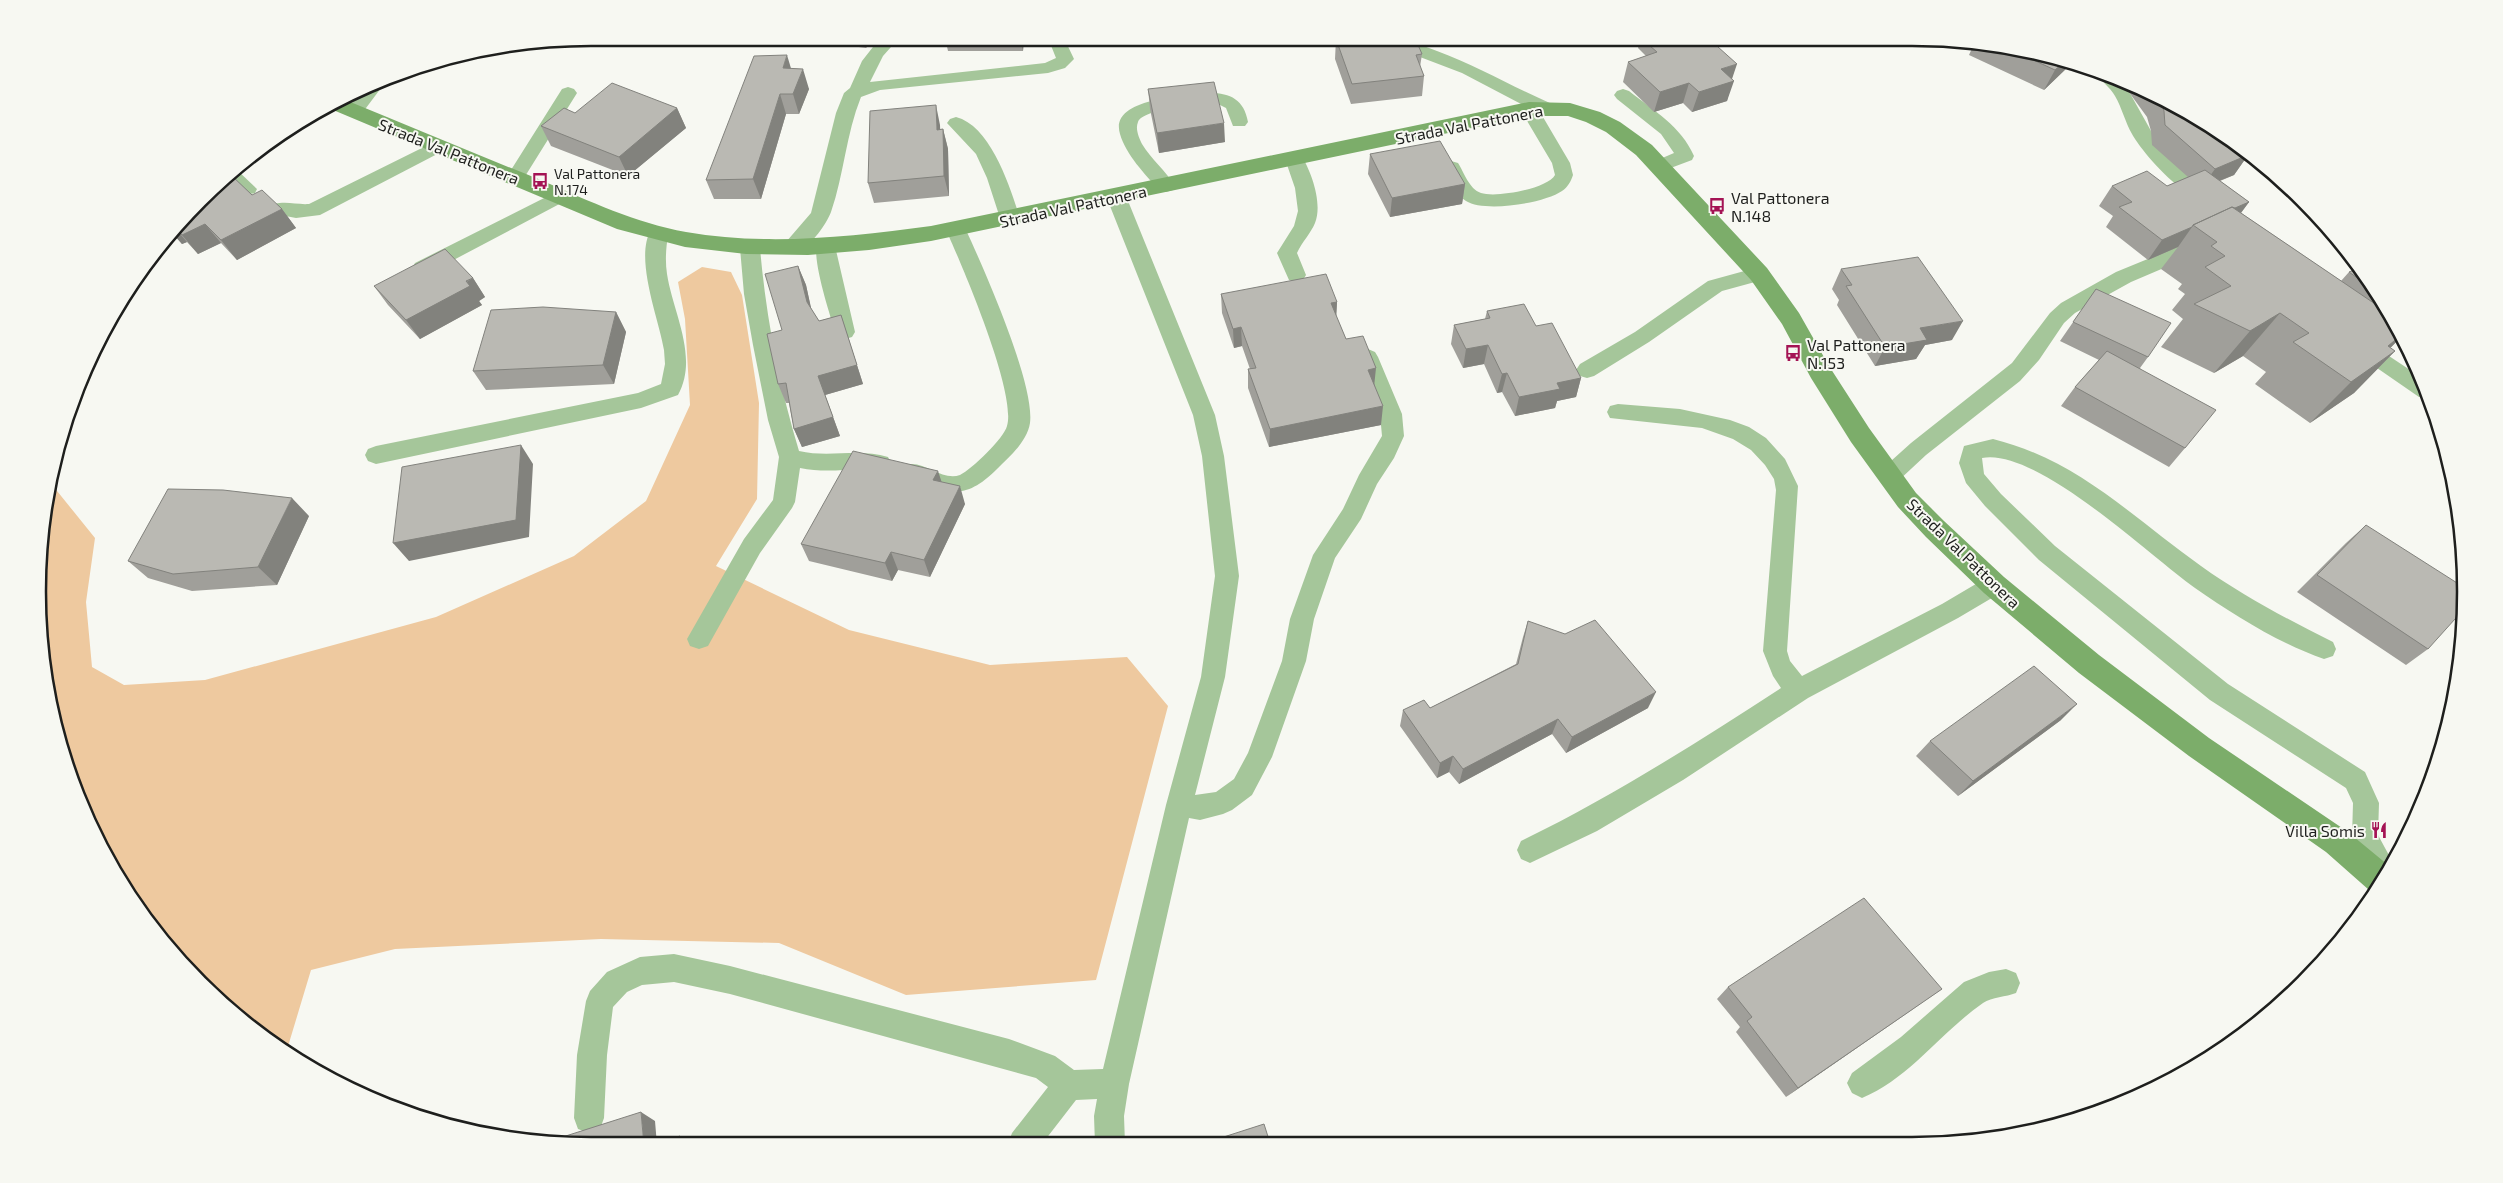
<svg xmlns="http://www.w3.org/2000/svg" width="2503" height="1183" viewBox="0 0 2503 1183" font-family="'Exo 2',sans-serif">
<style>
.green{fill:#eec99f}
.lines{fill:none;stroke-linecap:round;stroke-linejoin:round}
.lane{fill:#a5c69a;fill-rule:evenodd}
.secondary{fill:#7cad6a;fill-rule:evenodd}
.wall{fill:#a09f9a}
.shaded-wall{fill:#82827d}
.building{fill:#bab9b3;stroke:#82827d}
.labels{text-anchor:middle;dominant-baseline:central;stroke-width:4;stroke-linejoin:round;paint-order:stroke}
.far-poi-label{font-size:14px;fill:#1e1f1d;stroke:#f7f8f2;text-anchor:start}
.street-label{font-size:16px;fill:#1e1f1d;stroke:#f7f8f2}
.poi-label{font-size:16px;fill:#1e1f1d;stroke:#f7f8f2;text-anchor:start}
.rim{fill:none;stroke:#1e1f1d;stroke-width:2.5}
</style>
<rect width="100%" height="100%" fill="#f7f8f2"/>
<path class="green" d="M702,267L731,272L742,295L759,403L757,499L716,566L849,630L990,665L1127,657L1168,706L1096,980L906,995L779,943L601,939L395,949L311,970L286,1053L226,1008L152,929L95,837L67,769L42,664L38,591L49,481L95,538L86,602L92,667L124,685L205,680L436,617L574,556L646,501L690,405L685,319L678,282Z"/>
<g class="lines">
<path class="lane" d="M880,38H899L883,56L870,82L1045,63L1056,58L1048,38H1064L1074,59L1065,68L1048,73L880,90L861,97C846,134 844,174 831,212C826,225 812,243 801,251C796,255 791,253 786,252L783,247L786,242L811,213L836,113L844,93L850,88L862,61Z
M1389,39C1406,39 1421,45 1437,51C1477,66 1513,87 1552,104L1555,108L1552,112H1540L1570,163L1573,175C1571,181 1568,187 1562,191C1545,203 1485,213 1466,201C1454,194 1448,179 1442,167L1444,163L1451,161L1458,163C1464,172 1469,189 1481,193C1496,198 1547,189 1555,175L1552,163L1520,109L1523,105L1462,73L1399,49L1383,48L1380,44L1383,40Z
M2098,72L2122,79L2160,147L2182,169L2216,192L2219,196L2216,200C2190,208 2144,155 2132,134C2125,122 2122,108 2115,96C2111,88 2098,79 2098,72Z
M382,81L384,84L360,116H348L345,112L361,91Z
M568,87L574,89L577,93L524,178L522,182L515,184L508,182L506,178L562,89Z
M1623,89L1629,91C1654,111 1681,126 1694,156L1692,160L1660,172L1653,170L1651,166L1653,162L1674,153L1661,134L1617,99L1614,95L1617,91Z
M1206,93C1228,92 1244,98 1248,122L1245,126H1233L1226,108L1218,104C1204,104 1143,108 1138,122C1135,129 1139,138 1142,144C1151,159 1166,171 1175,186L1173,190L1166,192L1159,190C1145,174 1126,155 1120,134C1109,98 1184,96 1206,93Z
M956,117C991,126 1010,187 1020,218L1017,223L1010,225L1003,223L1000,218L987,178L976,154L947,123L950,119Z
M436,141L443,143L445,147L443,151L320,215L296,218L275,214L272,209L275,204C286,201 298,205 309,204Z
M1294,153L1301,155C1311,171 1323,203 1315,223C1311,233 1302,242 1297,253L1306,275L1303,280L1296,282L1289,280L1277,253L1294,226L1298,211L1295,188L1285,159L1287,155Z
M236,169L257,189L255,193C241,197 235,188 225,179Z
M560,190L567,192L570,196L567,200L429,273L422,275L415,273L412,268L415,263Z
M1116,190L1123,192L1126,196L1215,415L1224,456L1239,576L1225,677L1195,795L1216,792L1234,779L1248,753L1282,661L1290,619L1313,555L1343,509L1359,475L1382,436L1380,414L1358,357L1361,352L1368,349L1375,352L1378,357L1402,414L1404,436L1394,458L1377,484L1361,519L1335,558L1314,619L1306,661L1272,757L1252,795L1232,810L1223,814L1200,820L1189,818L1129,1084L1124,1116L1125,1144H1095L1094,1116L1097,1099L1076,1100L1042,1144H1008L1012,1133L1048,1087L1036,1078L730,994L674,982L642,985L627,992L613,1007L607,1055L604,1118L600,1129L589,1133L578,1129L574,1118L577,1055L586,1001L590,991L607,972L640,957L674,954L730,966L1009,1039L1055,1056L1074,1070L1103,1069L1166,805L1201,677L1215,576L1202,456L1193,415L1106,196L1109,192Z
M956,223L963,225L966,230C984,269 1035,384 1030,423C1027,442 1009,457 997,469C963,503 946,493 905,477L902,471L905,465C924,459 942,482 960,475C972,469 1004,438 1007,426C1017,393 962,265 946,230L949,225Z
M658,228L665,230L668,235C666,248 665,261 667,274C673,313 699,357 678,395L641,408L376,464L368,461L365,455L368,449L376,446L638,393L661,384L665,364L664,350C659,319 634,258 651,230Z
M2199,238L2206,240L2209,245L2206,250L2131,282L2075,313L2064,323L2039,360L2020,381L1926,455L1897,482L1889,485L1881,482L1878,476L1881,470L1911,443L2012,363L2050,313L2061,303L2116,272Z
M825,239L832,241L835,246L855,332L852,337L845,339L838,337L835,332C830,314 810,255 818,241Z
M750,241L757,243L760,248C766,317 779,385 799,451C829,458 859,448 888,457L891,463L888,469C880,472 876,470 868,470C845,469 823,473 800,468L795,502L792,508L760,553L708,646L699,649L690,646L687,639L744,539L773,500L779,457L768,420L753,345L744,294L740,248L743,243Z
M1759,267L1766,269L1769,274L1766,279L1722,291L1649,342L1594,376L1587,378L1580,376L1576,370L1580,364L1635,332L1708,281Z
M2358,337L2365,340L2422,378L2429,398L2419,397L2351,350L2348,345L2351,340Z
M1618,404L1680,409L1730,420L1749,427L1766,438L1785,459L1798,486L1787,651L1790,661L1802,676L1942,604L1986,578L1994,575L2002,578L2006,585L2002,592L1958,618L1808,698L1683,780L1597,831L1530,863L1521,859L1517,850L1521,841C1612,797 1696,743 1781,688L1773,676L1763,651L1776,490L1774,479L1765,465L1751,450L1733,439L1702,428L1610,418L1607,412L1610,406Z
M1993,439C2078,460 2132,517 2201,566C2243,596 2287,619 2333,642L2336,649L2333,656L2324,659C2278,643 2234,615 2195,588C2150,556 2036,447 1982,458L1984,474L2001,494L2055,546L2228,684L2365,772L2379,803L2378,835L2391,859L2378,882L2374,881L2352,837L2353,803L2346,788L2210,700L2039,560L1985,506L1966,483L1959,463L1964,446Z
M2006,969L2016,973L2020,983L2016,993C2006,997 1992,997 1983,1003C1941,1032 1910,1078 1862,1098L1852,1093L1847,1083L1852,1073L1901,1037L1964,982L1989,972Z"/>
<path class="secondary" d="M343,99C409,126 476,154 543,181C589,201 636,223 686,232C767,246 850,237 931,226L1529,102L1570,103L1600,112L1620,122L1652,145L1767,268L1799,313L1829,366L1869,428L1916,493L1944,521L2004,577L2099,655L2209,738L2348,832L2388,865L2373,891L2369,890L2326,852L2189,756L2079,673L1984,593L1926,537L1898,507L1851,442L1811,378L1782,324L1751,280L1636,155L1606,132L1586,122L1568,116H1529L931,241L869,250L808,255L746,254L685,247L617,229L326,107Z"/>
</g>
<path class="wall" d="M808,38H872L866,48L808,40Z
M945,38H1024L1023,51H948Z
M1641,38H1708L1732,79L1727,101L1692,112L1683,103L1654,112L1623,82L1628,62L1646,56L1638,48Z
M1336,39L1422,54L1420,67L1424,76L1422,96L1351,104L1335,59Z
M1974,44L2020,48L2070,65L2044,90L1969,55Z
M791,69L809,89L799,114H786L761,199H714L706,180Z
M2125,81L2220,131L2248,155L2234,175L2220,181L2249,202L2241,213L2341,281L2349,272L2372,284L2401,337L2390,348L2395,351L2354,393L2310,423L2255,384L2266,372L2243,356L2214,373L2161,347L2183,319L2172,310L2185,294L2178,289L2182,284L2161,269L2178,247L2148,260L2106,227L2113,216L2099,206L2112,186H2167L2188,177L2152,145L2151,131L2147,117L2123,84Z
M1148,89L1225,142L1159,153L1150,109Z
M677,108L686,128L628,176L551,146L541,126L575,113Z
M940,125V130L943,129L948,149L949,196L874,203L868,183Z
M1370,154L1465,184L1462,204L1390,217L1368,174Z
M252,195L282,209L296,228L237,260L221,243L198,254L187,242L182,244L171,232L175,226Z
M798,266L806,285L811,309L819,321L841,315L863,384L825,395L840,436L802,447L794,429L789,403H786L778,384L782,330Z
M1841,269L1952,340L1925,345L1916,359L1875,366L1837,305L1839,300L1832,289Z
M473,278L485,297L479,301L482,305L420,339L388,305L374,286Z
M2096,289L2148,357L2140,368L2185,448L2169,467L2061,406L2075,387L2099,360L2060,341Z
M1221,294L1337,302L1336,316L1346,339L1375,385L1381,425L1269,447L1248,388V369H1250L1242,346L1234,348L1222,313Z
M1487,311L1536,326L1581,378L1576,397L1557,401L1555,408L1515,416L1502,392L1497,393L1484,364L1463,368L1451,344L1454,325L1485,319Z
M616,312L626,332L614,384L486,390L473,371Z
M942,482L965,504L930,577L898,570L892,581L809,561L801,544Z
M309,516L277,585L192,591L148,578L128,561Z
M2366,525L2428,649L2406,665L2297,592L2346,543Z
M1528,621L1648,708L1566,753L1552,734L1459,784L1449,772L1437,778L1400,726L1403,710L1430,708L1516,664L1523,637Z
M2061,720L1958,796L1916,756L1930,741Z
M1728,987L1942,989L1926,1000L1786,1097L1736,1032L1740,1027L1717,999Z"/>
<path class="shaded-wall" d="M863,38H872L866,48Z
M1020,38H1024L1023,51Z
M787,55L793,75L783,68Z
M2064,62L2071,64L2044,90L2055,70Z
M1737,64L1731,82L1734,81L1727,101L1692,112L1699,92L1721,69Z
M803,69L809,89L799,114L793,94Z
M1689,83L1683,103L1654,112L1660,92Z
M780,94L786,114L761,199L753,179Z
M936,105L940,125L941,150L937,130Z
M677,108L686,128L628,176L619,157Z
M1224,123L1225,142L1159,153L1157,133Z
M943,129L948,149L949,196L944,176Z
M2248,155L2234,175L2201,188L2215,169Z
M1465,184L1462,204L1390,217L1392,198Z
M2249,202L2234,222L2194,226Z
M282,209L296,228L237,260L221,240Z
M205,224L221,243L198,254L182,235Z
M174,227L187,242L182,244L171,231Z
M2192,227L2178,247L2148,260L2162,240Z
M798,266L806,285L814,321L807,302Z
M473,278L485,297L479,301L482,305L420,339L406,320Z
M1337,302L1336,321L1331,303Z
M616,312L626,332L614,384L603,365Z
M2280,313L2243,356L2214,373L2250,331Z
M841,315L863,384L825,395L840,436L802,447L794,429L818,376Z
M1963,321L1952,340L1925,345L1916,359L1875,366L1885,347L1920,328Z
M1241,327L1242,346L1234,348L1233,329Z
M2400,336L2401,337L2370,369L2395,351L2354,393L2310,423L2351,382L2388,346Z
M1488,345L1484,364L1463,368L1466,349Z
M1376,368L1374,387L1368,370Z
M1507,373L1502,392L1497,393L1502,374Z
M1581,378L1576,397L1557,401L1555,408L1515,416L1519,397L1557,383Z
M1383,406L1381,425L1269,447L1270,429Z
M521,445L533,464L529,537L409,561L393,543Z
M938,471L944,489L933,480Z
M960,486L965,504L930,577L924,560Z
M292,498L309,516L277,585L258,567Z
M891,552L898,570L892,581L885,563Z
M1656,692L1648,708L1566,753L1572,737Z
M2077,704L2061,720L1958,796L1973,781Z
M1558,719L1552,734L1459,784L1463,769Z
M1453,756L1449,772L1437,778L1440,763Z
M1942,989L1926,1000L1786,1097L1798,1088Z
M641,1112L655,1121L657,1145H644Z
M680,1136L693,1145H681Z"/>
<path class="building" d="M1347,38H1415L1422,54L1416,55L1424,76L1352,84L1336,39Z
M1653,38H1708L1737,64L1721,69L1734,81L1699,92L1689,83L1660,92L1628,62L1657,52L1650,46L1660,43Z
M2005,47L2020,48L2064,62L2055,70Z
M787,55L783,68L803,69L793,94H780L753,179L706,180L754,56Z
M1214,82L1224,123L1157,133L1148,89Z
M612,83L677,108L619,157L541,126L564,108L575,113Z
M2160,99L2220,131L2248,155L2215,169L2165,125L2164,111Z
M936,105L937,130L943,129L944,176L868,183L870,111Z
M1440,141L1465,184L1392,198L1370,154Z
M2205,170L2249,202L2235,208L2232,207L2193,225L2192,227L2162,240L2119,207L2132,202L2112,186L2147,171L2167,186Z
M230,174L252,195L262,190L282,209L221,240L205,224L182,235L175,227V226Z
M2232,207L2387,312L2400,336L2388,346L2395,351L2351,382L2293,342L2309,333L2280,313L2250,331L2194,304L2231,286L2205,267L2225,256L2211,246L2217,242L2193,225Z
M445,249L473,278L466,281L470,286L406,320L374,286Z
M1918,257L1963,321L1920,328L1927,340L1885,347L1846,286L1852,285L1841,269Z
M798,266L807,302L819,321L841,315L857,365L818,376L833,417L794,429L786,383L778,384L767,334L782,330L765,274Z
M2359,268L2372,284L2377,292L2349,272Z
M1326,274L1337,302L1331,303L1346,339L1363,336L1376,368L1368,370L1383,406L1270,429L1248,369L1256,368L1241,327L1233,329L1221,294Z
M2096,289L2171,323L2148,357L2073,322Z
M1524,304L1536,326L1552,323L1581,378L1557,383L1560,389L1519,397L1507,373L1502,374L1488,345L1466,349L1454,325L1490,318L1487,311Z
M543,307L616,312L603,365L473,371L491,310Z
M2107,351L2216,410L2185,448L2075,387Z
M521,445L516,520L393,543L402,467Z
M853,451L938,471L933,480L960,486L924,560L891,552L885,563L801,544Z
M168,489L223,490L292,498L258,567L173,574L128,561Z
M2366,525L2465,588L2466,592L2464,609L2428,649L2317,575Z
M1595,620L1656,692L1572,737L1558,719L1463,769L1453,756L1440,763L1403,710L1424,700L1430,708L1518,664L1528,621L1565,634Z
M2034,666L2077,704L1973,781L1930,741Z
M1864,898L1942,989L1798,1088L1747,1021L1752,1017L1728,987Z
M641,1112L644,1145L591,1146L550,1141Z
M1264,1124L1270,1143H1205Z
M680,1136L681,1145H651Z"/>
<defs>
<g id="bus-bare" transform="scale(1.35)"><path d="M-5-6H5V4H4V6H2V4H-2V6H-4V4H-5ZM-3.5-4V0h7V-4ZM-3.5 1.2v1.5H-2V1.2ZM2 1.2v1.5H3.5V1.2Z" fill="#a41354" stroke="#f7f8f2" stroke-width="2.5" paint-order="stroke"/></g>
<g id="restaurant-bare" transform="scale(1.35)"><path d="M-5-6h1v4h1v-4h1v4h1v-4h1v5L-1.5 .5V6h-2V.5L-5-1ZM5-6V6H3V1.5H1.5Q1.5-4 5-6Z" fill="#a41354" stroke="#f7f8f2" stroke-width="2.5" paint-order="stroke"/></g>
</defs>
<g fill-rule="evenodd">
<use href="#bus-bare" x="540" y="181"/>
<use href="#bus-bare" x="1717" y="206"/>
<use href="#bus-bare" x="1793" y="353"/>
<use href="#restaurant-bare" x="2379" y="830"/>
</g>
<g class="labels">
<g class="far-poi-label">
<text x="554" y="173">Val Pattonera<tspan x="554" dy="16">N.174</tspan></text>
</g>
<g class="street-label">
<text transform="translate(1469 124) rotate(-11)">Strada Val Pattonera</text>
<text transform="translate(449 151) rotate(22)">Strada Val Pattonera</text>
<text transform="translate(1073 206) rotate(-12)">Strada Val Pattonera</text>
<text transform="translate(1964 553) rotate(44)">Strada Val Pattonera</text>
</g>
<g class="poi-label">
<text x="1731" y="197">Val Pattonera<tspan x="1731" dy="18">N.148</tspan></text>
<text x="1807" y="344">Val Pattonera<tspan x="1807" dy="18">N.153</tspan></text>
<text x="2365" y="830" text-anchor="end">Villa Somis</text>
</g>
</g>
<path d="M0 0H2503V1183H0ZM591 46H1912A545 545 0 0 1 2457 591V592A545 545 0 0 1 1912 1137H591A545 545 0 0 1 46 592V591A545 545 0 0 1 591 46Z" fill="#f7f8f2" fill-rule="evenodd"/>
<path class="rim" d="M591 46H1912A545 545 0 0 1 2457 591V592A545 545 0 0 1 1912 1137H591A545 545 0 0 1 46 592V591A545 545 0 0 1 591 46Z"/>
</svg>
